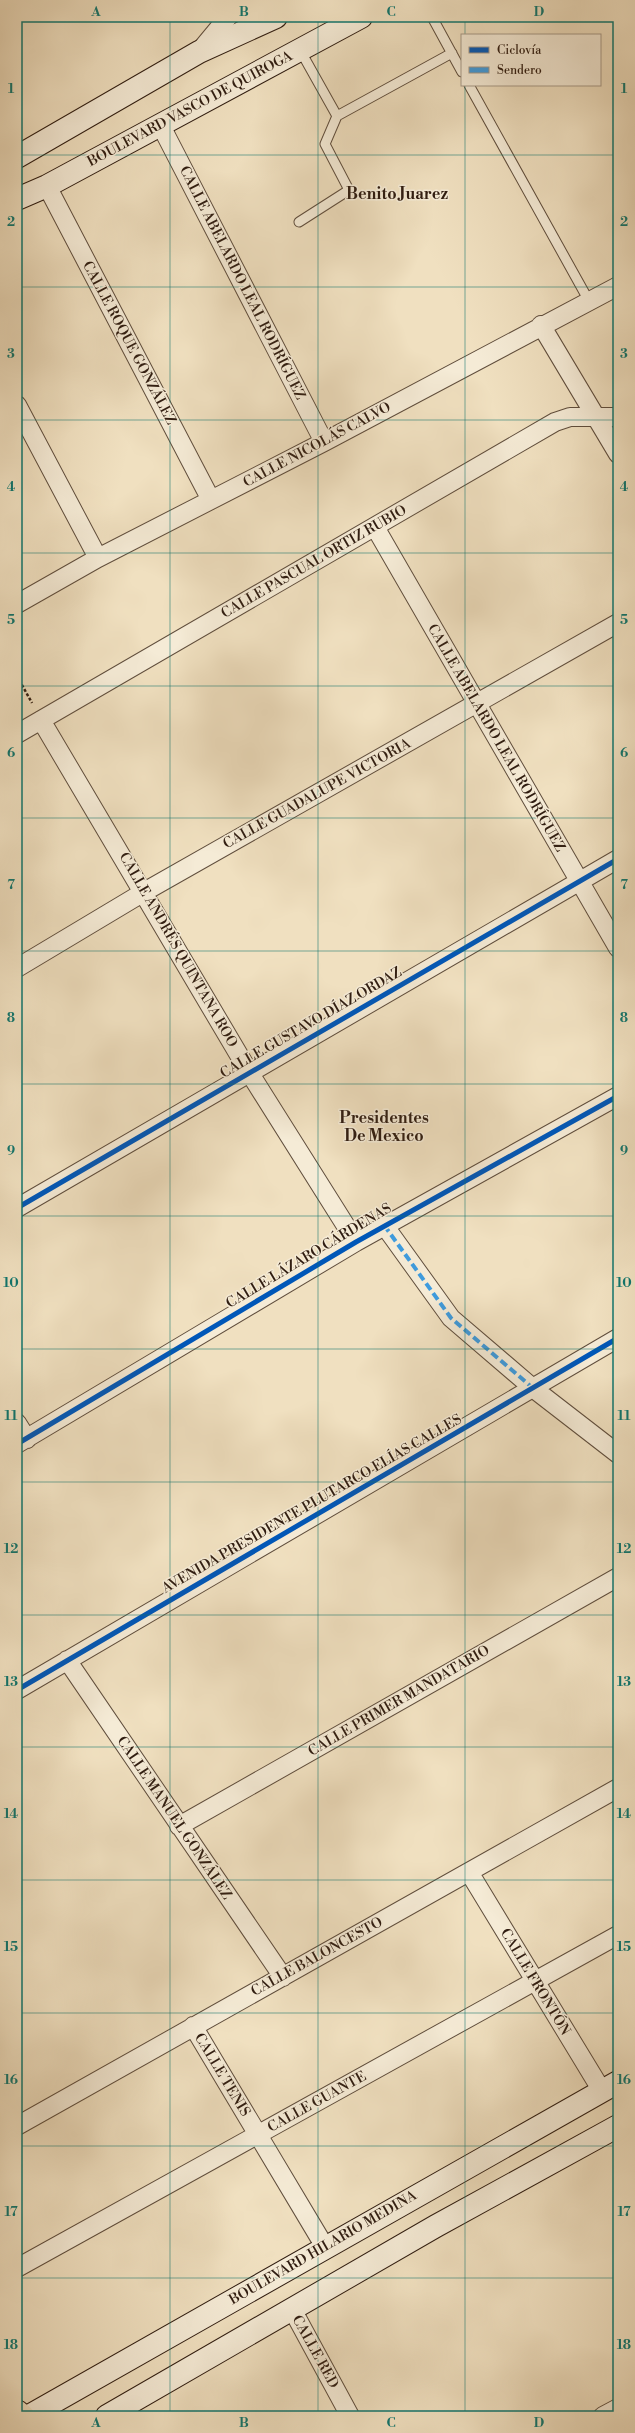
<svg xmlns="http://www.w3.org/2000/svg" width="635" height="2433" viewBox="0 0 635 2433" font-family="'Libre Bodoni',serif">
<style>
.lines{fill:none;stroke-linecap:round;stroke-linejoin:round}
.lane-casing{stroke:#604e3d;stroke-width:11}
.street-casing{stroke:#604e3d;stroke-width:20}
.secondary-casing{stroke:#301d11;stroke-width:24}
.primary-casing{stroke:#301d11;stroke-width:24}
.path{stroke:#301d11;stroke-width:2.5;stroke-dasharray:3 2;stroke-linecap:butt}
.lane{stroke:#f5ebd6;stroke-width:9}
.street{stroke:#f5ebd6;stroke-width:18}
.secondary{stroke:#f5ebd6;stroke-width:22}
.primary{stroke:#f0e0c0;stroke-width:22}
.quiet{stroke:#3e9bde;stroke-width:4;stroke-dasharray:8 4;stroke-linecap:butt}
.cycleway-casing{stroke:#f5ebd6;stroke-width:8}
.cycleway{stroke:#0057b8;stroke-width:5}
.grid{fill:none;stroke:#0f766e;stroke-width:1;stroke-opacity:0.55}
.labels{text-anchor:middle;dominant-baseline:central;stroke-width:3;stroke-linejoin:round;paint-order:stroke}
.street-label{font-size:14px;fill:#301d11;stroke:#f5ebd6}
.quarter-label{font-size:16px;font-weight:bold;fill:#301d11;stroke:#f5ebd6}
.neatline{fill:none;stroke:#0f766e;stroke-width:1.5}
.grid-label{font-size:13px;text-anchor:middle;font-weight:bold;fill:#0f766e}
</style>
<rect width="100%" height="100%" fill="#f0e0c0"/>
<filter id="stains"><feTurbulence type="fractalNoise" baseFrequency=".005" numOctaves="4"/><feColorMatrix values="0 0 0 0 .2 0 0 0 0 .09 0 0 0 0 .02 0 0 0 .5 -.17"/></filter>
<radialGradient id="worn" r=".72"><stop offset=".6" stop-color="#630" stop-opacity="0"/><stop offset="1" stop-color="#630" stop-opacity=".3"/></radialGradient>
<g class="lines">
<g class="lane-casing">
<path id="lane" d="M432,17L462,72
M300,50L337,116
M469,85L589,301
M299,222L349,190L325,144L337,116L452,53"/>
</g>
<g class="street-casing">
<path id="street" d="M199,52L228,17
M160,124L324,442
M47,186L211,500
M541,325L618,454
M17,405L98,558
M375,527L618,948
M17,604L98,558L324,442L618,286
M41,720L249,1072L356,1242
M17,734L555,422L570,417H618
M17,968L144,892L618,623
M17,1208L618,859
M384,1225L451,1318L534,1389L618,1454
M17,1423L27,1439
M17,1444L356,1242L618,1096
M67,1660L283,1977
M17,1690L618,1338
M179,1826L618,1577
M469,1872L602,2091
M193,2026L325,2247
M17,2126L618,1788
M17,2268L618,1935
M292,2309L350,2416
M603,2416L618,2408"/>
</g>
<g class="secondary-casing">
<path id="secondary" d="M17,157L199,52L276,17
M17,199L47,186L361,17
M29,2416L618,2082
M107,2416L436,2226L618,2126"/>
</g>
<g class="primary-casing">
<path id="primary" d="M17,2411L23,2416"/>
</g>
<path class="path" d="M17,676L32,703"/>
<use href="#lane" class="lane"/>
<use href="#street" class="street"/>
<use href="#secondary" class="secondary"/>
<use href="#primary" class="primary"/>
<path class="quiet" d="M384,1225L451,1318L534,1389"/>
<g class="cycleway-casing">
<path id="cycleway" d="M17,1208L618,859
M17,1444L356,1242L618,1096
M17,1690L618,1338"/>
</g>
<use href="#cycleway" class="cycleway"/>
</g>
<path class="grid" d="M170,17V2416M318,17V2416M465,17V35M465,85V2416M17,155H618M17,287H618M17,420H618M17,553H618M17,686H618M17,818H618M17,951H618M17,1084H618M17,1216H618M17,1349H618M17,1482H618M17,1615H618M17,1747H618M17,1880H618M17,2013H618M17,2146H618M17,2278H618"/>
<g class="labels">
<g class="street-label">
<text transform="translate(190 109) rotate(-28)">BOULEVARD VASCO DE QUIROGA</text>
<text transform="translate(242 283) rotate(63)">CALLE ABELARDO LEAL RODRÍGUEZ</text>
<text transform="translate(129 343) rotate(62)">CALLE ROQUE GONZÁLEZ</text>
<text transform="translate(317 445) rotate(-28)">CALLE NICOLÁS CALVO</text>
<text transform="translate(314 562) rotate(-30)">CALLE PASCUAL ORTIZ RUBIO</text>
<text transform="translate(496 738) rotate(60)">CALLE ABELARDO LEAL RODRÍGUEZ</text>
<text transform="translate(317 794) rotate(-29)">CALLE GUADALUPE VICTORIA</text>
<text transform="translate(178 950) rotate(60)">CALLE ANDRÉS QUINTANA ROO</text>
<text transform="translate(311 1023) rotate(-30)">CALLE GUSTAVO DÍAZ ORDAZ</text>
<text transform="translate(309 1256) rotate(-31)">CALLE LÁZARO CÁRDENAS</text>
<text transform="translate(312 1504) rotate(-30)">AVENIDA PRESIDENTE PLUTARCO ELÍAS CALLES</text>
<text transform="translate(399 1701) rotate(-30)">CALLE PRIMER MANDATARIO</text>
<text transform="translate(174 1818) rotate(56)">CALLE MANUEL GONZÁLEZ</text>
<text transform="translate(317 1957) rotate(-29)">CALLE BALONCESTO</text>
<text transform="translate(535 1982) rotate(59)">CALLE FRONTÓN</text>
<text transform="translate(222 2075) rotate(59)">CALLE TENIS</text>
<text transform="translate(317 2102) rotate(-29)">CALLE GUANTE</text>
<text transform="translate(323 2248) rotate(-30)">BOULEVARD HILARIO MEDINA</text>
<text transform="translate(315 2352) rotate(61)">CALLE RED</text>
</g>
<g class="quarter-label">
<text x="397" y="194">Benito Juarez</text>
<text x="384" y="1118">Presidentes<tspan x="384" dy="18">De Mexico</tspan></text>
</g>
</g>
<rect width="635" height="2433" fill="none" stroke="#f0e0c0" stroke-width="44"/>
<rect x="461" y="34" width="140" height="52" fill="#f5ebd6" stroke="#a69987"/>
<rect x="469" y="47" width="20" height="6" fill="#0057b8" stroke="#a69987"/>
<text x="497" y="54" font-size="12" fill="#301d11">Ciclovía</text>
<rect x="469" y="67" width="20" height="6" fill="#3e9bde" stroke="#a69987"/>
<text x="497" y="74" font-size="12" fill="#301d11">Sendero</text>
<rect x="22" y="22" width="591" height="2389" class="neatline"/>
<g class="grid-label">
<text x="96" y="16">A</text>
<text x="244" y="16">B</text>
<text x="391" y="16">C</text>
<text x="539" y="16">D</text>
<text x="11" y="93">1</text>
<text x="624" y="93">1</text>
<text x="11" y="226">2</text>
<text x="624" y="226">2</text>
<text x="11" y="358">3</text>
<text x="624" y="358">3</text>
<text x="11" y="491">4</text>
<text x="624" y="491">4</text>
<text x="11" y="624">5</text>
<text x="624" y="624">5</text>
<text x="11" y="757">6</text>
<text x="624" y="757">6</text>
<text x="11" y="889">7</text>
<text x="624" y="889">7</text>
<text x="11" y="1022">8</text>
<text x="624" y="1022">8</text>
<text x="11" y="1155">9</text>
<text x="624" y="1155">9</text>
<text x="11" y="1287">10</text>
<text x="624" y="1287">10</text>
<text x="11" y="1420">11</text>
<text x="624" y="1420">11</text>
<text x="11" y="1553">12</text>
<text x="624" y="1553">12</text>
<text x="11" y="1686">13</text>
<text x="624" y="1686">13</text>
<text x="11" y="1818">14</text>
<text x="624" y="1818">14</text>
<text x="11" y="1951">15</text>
<text x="624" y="1951">15</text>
<text x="11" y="2084">16</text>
<text x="624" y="2084">16</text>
<text x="11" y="2216">17</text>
<text x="624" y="2216">17</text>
<text x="11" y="2349">18</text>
<text x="624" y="2349">18</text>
<text x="96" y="2427">A</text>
<text x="244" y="2427">B</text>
<text x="391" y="2427">C</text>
<text x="539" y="2427">D</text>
</g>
<rect width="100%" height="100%" filter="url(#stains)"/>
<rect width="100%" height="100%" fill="url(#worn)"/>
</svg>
